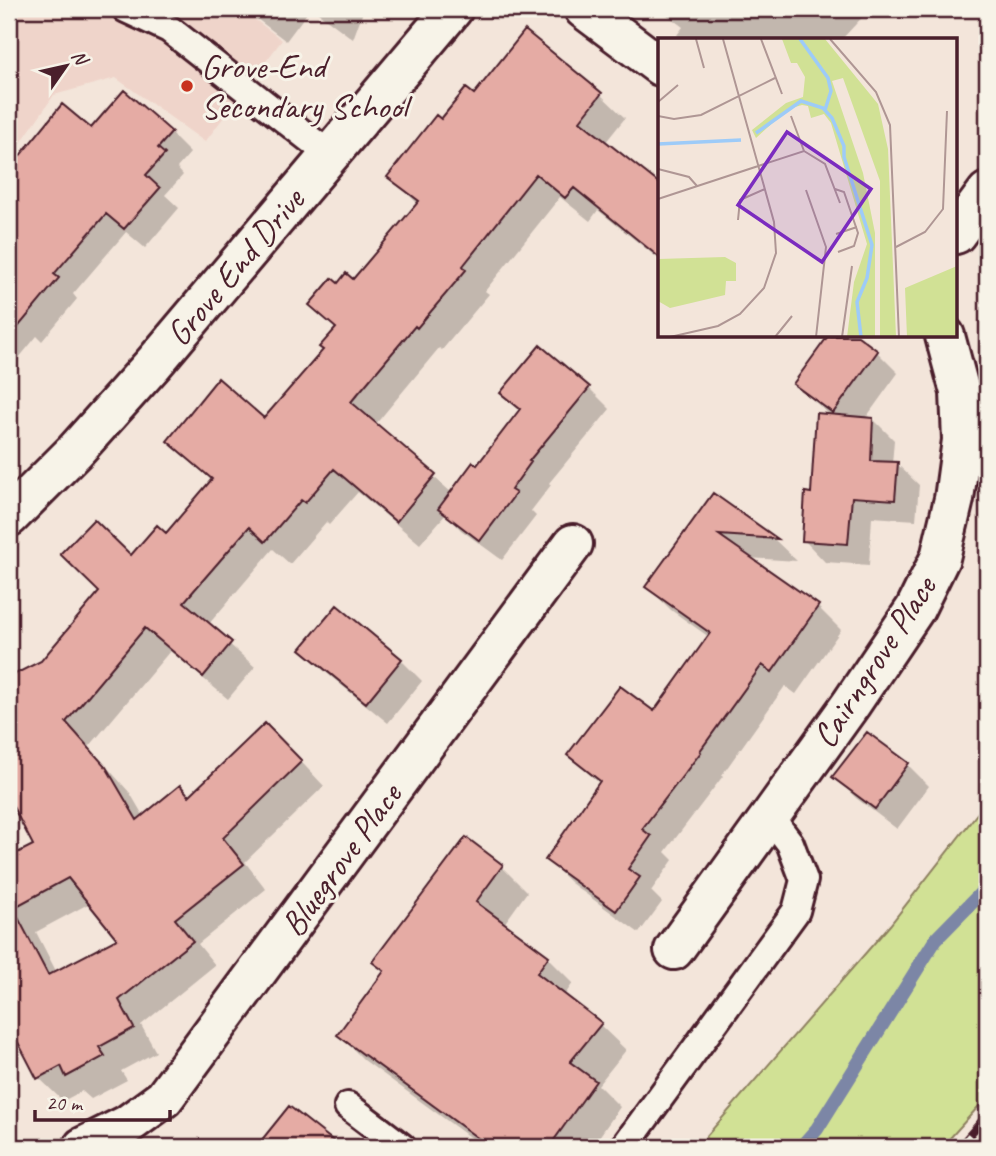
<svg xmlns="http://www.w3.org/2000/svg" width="996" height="1156" viewBox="0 0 996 1156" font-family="Caveat,sans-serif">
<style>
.built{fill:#efd4ca}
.green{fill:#d1e195;stroke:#8e8060;stroke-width:2}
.shadow{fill:#0003;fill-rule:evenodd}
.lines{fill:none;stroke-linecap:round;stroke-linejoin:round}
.stream{stroke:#7c86a6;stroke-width:14}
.building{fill:#e5aba4;stroke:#4a1f2b;stroke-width:2;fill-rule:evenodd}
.lane-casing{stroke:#4a1f2b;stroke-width:32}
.street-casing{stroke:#4a1f2b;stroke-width:44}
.secondary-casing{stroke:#4a1f2b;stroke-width:44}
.lane{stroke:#f7f3e8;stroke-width:26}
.street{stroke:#f7f3e8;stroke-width:38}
.secondary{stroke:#f7f3e8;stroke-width:38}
.rail-casing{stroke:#4a1f2b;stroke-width:8}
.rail{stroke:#f7f3e8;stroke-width:5;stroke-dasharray:16;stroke-linecap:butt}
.poi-dot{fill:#c8321e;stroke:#f7f3e8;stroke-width:2.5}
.labels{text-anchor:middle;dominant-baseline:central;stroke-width:6;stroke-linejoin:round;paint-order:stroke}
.poi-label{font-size:35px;fill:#4a1f2b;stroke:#f7f3e8;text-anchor:start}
.street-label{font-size:35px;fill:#4a1f2b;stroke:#f7f3e8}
.inset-river{fill:none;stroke:#9dcbf8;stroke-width:3.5}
.inset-road{fill:none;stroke:#af9694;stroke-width:2}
.view{fill:#7b2cbf;fill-opacity:0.15;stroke:#7b2cbf;stroke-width:3.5}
.inset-edge{fill:none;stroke:#4a1f2b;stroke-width:3.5}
</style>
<rect width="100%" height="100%" fill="#f3e5da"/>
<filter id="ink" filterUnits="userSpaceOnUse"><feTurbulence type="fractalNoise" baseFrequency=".0143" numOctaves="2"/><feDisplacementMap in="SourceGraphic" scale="14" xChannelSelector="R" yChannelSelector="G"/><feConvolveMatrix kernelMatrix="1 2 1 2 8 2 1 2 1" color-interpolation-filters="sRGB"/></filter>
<g filter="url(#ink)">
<path class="built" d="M9,9H241L282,40L205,142L116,78L54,95L9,160Z"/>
<path class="green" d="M987,801V1097L942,1147H697L890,925Z"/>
<path class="shadow" d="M244,9H310L286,41Z
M313,9H364L353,39Z
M659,9H870L841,40H682L677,35L683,27Z
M525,32L601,95L625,118L605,143L660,187V260L598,210L590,221L560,197L485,291L489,294L442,350L439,348L375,425L452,493L477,468L520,411L502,393L540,347L589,388L610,409L549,483L551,485L531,511L536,516L502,560L461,530L446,514L420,544L358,492L329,525L326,522L290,564L273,549L208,625L255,667L228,699L170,651L89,747L130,793L144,817L289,749L324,786L245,862L266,889L198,944L215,965L141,1025L156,1052L121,1071L127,1080L91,1099L82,1091L63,1101L39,1078L11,1025L9,1026V859L35,846L15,811L9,814V679L42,662L131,558L166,535L212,481L170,441L264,421L325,350L336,330L312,305L338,286L353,281L418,204L390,176L441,122L474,96ZM90,903L120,940L57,973L36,932Z
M91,130L171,134L190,153L177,168L183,175L165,195L179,208L145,248L126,232L73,294L77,299L42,341L37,336L9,370V217L57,180Z
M830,336H855L877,352L898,373L865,419H873L894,440L892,464H897L919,485L916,520L872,517L869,565L825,562L804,540L831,416L795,384Z
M713,495L776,541L797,561L748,558L818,607L841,630L796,694L785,686L722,775L723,776L665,852L673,860L651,891L662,902L639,933L571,883L547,860L600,784L569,755L654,714L709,637L671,610L648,587Z
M302,649L401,660L422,681L388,723L323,670Z
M867,734L908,765L929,786L897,829L856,798L835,777Z
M466,839L502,867L527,892L504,924L548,958L573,983L564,996L600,1025L626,1050L598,1085L620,1107L592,1147H483L364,1060L339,1035L385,972L374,962Z"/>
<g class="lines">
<path class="stream" d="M801,1147L817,1129L936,939L987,887"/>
</g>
<path class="building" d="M525,30L602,93L580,121L660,184V258L574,188L565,198L536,174L463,266L466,270L417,328L415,326L351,402L436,474L396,522L334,469L305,503L301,500L265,542L249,527L184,602L232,642L203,677L145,628L66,722L106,767L137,820L180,785L189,796L265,723L302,761L223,838L244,864L175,919L193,941L119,1000L134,1028L99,1047L105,1056L66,1077L61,1066L37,1079L9,1025V857L33,845L9,799V677L41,661L99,592L60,554L94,519L131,555L157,525L166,533L212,479L167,441L218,378L264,418L323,350L319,347L336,328L309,305L332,278L338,283L346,273L353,279L419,201L387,177L436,115L441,119L466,88L474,94ZM68,878L117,939L48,975L13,908Z
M124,90L172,132L158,148L165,154L146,175L160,188L124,229L106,214L54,274L59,278L9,338V169L62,104L91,128Z
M828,336H858L878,351L833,413L793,384Z
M540,345L590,387L529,461L531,462L511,490L516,493L480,541L438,509L473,462L477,465L520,409L500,393Z
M816,413L873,418L871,461L898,462L895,500L852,497L848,544L802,541L805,492L811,493Z
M713,493L778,539L719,535L819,605L772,672L762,665L700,751L701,752L642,829L651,836L628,869L640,877L616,911L545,860L600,781L567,755L620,686L654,711L710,633L645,587Z
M337,605L402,659L366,703L300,649Z
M867,732L909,763L875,809L832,777Z
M466,837L503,865L476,902L549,956L537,973L602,1023L570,1062L596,1081L549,1147H490L337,1035L384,971L372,962Z
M289,1106L341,1147H256Z"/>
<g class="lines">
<g class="lane-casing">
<path id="lane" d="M126,9L169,29L330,155
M348,1106L402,1147
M624,1147L796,911L804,880L790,843L770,817"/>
</g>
<g class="street-casing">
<path id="street" d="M584,9L660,66
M956,234L987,192
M674,950L851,704L915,609L940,558L954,499L962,440L960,392L945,336
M83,1147L127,1125L164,1098L573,544"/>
</g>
<g class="secondary-casing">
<path id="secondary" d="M9,517L75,451L154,363L453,9"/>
</g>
<use href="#lane" class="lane"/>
<use href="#street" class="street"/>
<use href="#secondary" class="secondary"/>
<g class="rail-casing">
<path id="rail" d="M959,1147L987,1115"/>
</g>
<use href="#rail" class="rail"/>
</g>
</g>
<circle class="poi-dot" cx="187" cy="86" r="7"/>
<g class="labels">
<g class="poi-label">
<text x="201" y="66">Grove-End<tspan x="201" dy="40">Secondary School</tspan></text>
</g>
<g class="street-label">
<text transform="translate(235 267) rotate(-50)">Grove End Drive</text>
<text transform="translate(874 662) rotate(-57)">Cairngrove Place</text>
<text transform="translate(341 860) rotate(-54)">Bluegrove Place</text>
</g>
</g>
<g transform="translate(658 38)">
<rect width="299" height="299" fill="#f3e5da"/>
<path d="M124,1H167L220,66L230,111L238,299H222V143L185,40L174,43L205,135L217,195V299H189L196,244L209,206L173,85L166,76L153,80L150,68L144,67L130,71L98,100L94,92L128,65L145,59L147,39L139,25H133ZM67,219L78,225V243H68L67,257L12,270L0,263V221ZM299,228V299H249L247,250Z" fill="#d1e195"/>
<path class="inset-river" d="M142,1L170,40L173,53L167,72M98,95L143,63L165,70L174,80L186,108V119L214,207L209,240L199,264L203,299M0,106L83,102"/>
<path class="inset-road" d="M38,1L46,30M103,1L124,56M172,1L218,54L232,87L241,299M0,64L20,47M0,78L16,81L43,77L117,40M133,78L146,113M0,131L31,139L39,148M177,151L186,154L200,195L196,208L180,214M148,152L168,209L158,299M0,161L146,113L167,126L182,165M80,182L82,162L107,151M178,196L199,189M238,209L267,194L285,171L289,73M12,299L60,288L82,276L106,250L118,215L116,184L65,1M117,299L134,278M184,299L194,228"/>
<path class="view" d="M129,94L213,151L164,224L80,167Z"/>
<rect width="299" height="299" class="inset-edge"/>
</g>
<rect width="996" height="1156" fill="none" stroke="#f7f3e8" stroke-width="35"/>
<rect x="18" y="18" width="961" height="1121" fill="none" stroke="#4a1f2b" stroke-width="2.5" filter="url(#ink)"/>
<g transform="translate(66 66) rotate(56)" stroke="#f7f3e8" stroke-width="5" paint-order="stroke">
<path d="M0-5L12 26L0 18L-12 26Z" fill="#4a1f2b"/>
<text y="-10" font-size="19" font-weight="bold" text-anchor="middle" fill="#4a1f2b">N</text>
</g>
<path d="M35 1110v10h135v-10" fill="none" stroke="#4a1f2b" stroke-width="3.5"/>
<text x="46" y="1110" font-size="21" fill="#4a1f2b" stroke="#f7f3e8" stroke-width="5" paint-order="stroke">20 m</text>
</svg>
